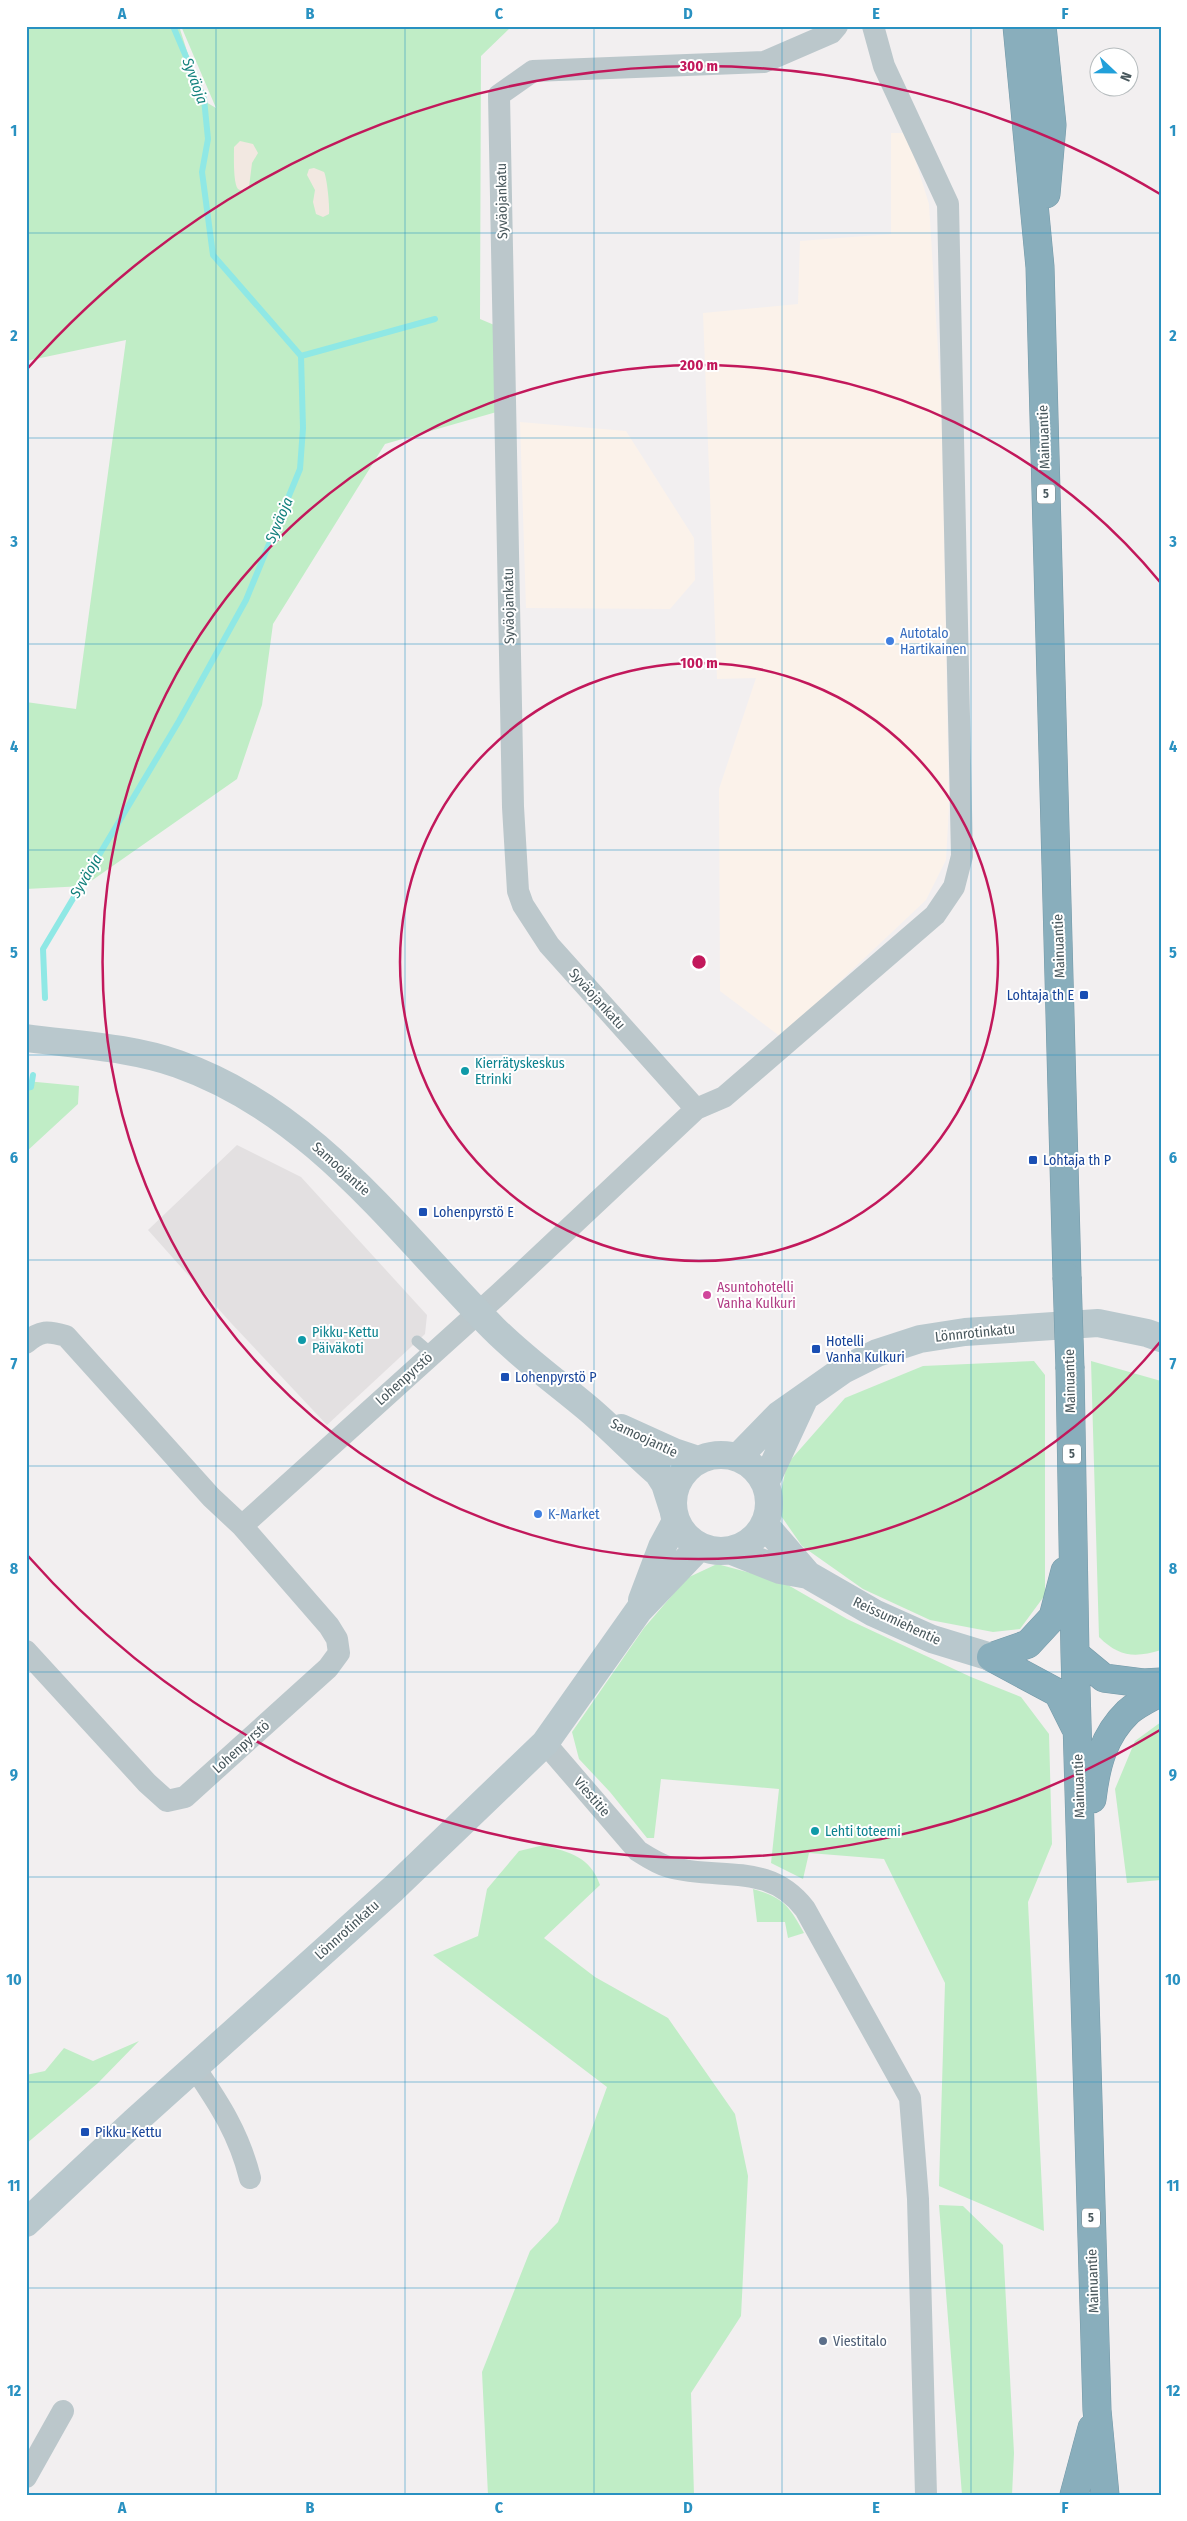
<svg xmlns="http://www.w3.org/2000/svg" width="1187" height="2521" viewBox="0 0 1187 2521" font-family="'Fira Sans Condensed',sans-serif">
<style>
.commercial{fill:#fbf2ea}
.education{fill:#e3e0e1}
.green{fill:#c0edc6}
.sand{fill:#f2e8e1}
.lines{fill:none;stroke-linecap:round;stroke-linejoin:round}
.stream{stroke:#8fe8e5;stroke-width:6}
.highway-casing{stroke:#7499a8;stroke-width:29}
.lane{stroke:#bbc7cb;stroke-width:11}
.street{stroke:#bbc7cb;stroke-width:22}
.secondary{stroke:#b9c8cd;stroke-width:28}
.highway{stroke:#89aebc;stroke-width:28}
.highway-bridge-casing{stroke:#7499a8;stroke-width:29;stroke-linecap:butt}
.highway-bridge{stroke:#89aebc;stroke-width:28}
.grid{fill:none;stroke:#2991c1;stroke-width:1;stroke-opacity:0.55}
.ring{fill:none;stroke:#c2185b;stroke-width:2.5}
.shop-dot{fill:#3f7fe0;stroke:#fff;stroke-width:2}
.transit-dot{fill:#1a4fb4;stroke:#fff;stroke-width:2}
.culture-dot{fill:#0f9aa8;stroke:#fff;stroke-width:2}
.hotel-dot{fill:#d1479c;stroke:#fff;stroke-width:2}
.service-dot{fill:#5c6f8a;stroke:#fff;stroke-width:2}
.labels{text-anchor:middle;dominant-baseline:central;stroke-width:4;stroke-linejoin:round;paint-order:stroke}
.shield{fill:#fff;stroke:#7f898d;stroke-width:1}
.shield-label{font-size:12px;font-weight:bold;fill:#48575c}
.street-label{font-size:14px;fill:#48575c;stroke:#fff}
.shop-label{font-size:14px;fill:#366cbe;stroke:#fff;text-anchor:start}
.transit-label{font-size:14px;fill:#164399;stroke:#fff;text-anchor:start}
.culture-label{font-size:14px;fill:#0d838f;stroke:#fff;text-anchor:start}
.hotel-label{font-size:14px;fill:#b23c85;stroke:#fff;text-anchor:start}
.service-label{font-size:14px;fill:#4e5e75;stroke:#fff;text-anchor:start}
.water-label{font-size:15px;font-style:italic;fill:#12807c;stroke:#fff}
.centre{fill:#c2185b;stroke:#fff;stroke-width:2.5}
.ring-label{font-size:15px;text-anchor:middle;font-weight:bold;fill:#c2185b;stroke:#fff;stroke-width:4;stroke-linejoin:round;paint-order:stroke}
.neatline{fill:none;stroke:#2991c1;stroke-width:2}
.grid-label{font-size:16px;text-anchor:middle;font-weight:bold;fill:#2991c1}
</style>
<rect width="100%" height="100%" fill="#f2eff0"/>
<path class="commercial" d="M891,133H907L929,204L942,416L949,807L946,860L926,900L781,1037L720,991L719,789L756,678L717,679L703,313L798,304L800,241L891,234Z
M520,422L626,431L694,538L695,580L670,609L526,608Z"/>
<path class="education" d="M237,1145L301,1177L427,1315L425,1334L327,1425L231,1323L148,1230Z"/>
<path class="green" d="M26,26H179L193,70L194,95L216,108L181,26L510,28L481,56L480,319L499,327L500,411L385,444L273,624L262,705L237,779L84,886L26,889V702L76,709L126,340L26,361Z
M26,1081L79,1086L78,1104L26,1152Z
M1034,1361L1045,1375V1595L1020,1629L993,1632L930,1620L863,1589L802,1546L777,1510L787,1464L845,1398L923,1366Z
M1091,1361L1161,1381V1650C1135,1658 1119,1657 1099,1637Z
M717,1564L781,1581L847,1619L971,1677L1021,1697L1049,1734L1052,1844L1028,1902L1044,2231L939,2186L945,1983L884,1859L809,1853L803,1879L771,1863L779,1789L661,1779L654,1838H647L610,1792L579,1759L572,1732L644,1628L687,1578Z
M1161,1722V1880L1127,1883L1115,1789L1135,1741Z
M544,1845C570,1853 590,1856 600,1885L544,1938L595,1977L668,2018L735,2114L748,2176L741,2316L691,2393L694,2495H488L482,2372L530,2251L558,2222L607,2087L433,1955L478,1936L487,1889L519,1851Z
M753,1889C784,1898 789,1906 804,1933L788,1938L785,1922H757Z
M139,2041L98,2083L26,2144V2075L45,2071L64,2048L93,2061Z
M939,2205L963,2206L1003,2245L1014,2453L1012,2495H962Z"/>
<path class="sand" d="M240,141L253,144L258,153L252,163L249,187L244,192L238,189C233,183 234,156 234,147Z
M314,168L324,172C327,177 330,208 329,214L323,217L316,214L313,202L315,190L307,175L309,169Z"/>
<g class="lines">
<path class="stream" d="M301,356L435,319
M45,998L43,949L179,721L246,600L300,469L303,428L301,356L213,255L202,172L208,139L204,99L173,26
M26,1088L31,1087L33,1075"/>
<g class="highway-casing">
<path id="highway" d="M1017,26L1040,267L1067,1277
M1042,26L1052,125L1046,194
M1070,1369L1075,1654L1097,2410L1105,2495
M1075,1654L1104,1678L1143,1683L1161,1682
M991,1657L1028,1644L1053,1617L1065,1571
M991,1657L1058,1693L1075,1727
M1092,1799C1096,1766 1103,1736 1128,1712C1137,1704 1150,1698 1161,1692
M1074,2495L1092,2428"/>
</g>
<path class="lane" d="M417,1341L432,1354"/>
<path class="street" d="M696,1109L724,1097L935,915L954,887L962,856L948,204L884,66L873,26
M26,1343C40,1330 48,1331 66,1336L211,1497L242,1526L329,1626L337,1639L339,1653L328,1668L185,1797L167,1801L147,1783L26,1651
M242,1526L500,1293L696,1109L549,945L523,905L518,891L513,807L499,95L533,71L764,62L831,33L837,26
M545,1743L638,1851C649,1858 658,1864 669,1867C720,1881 768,1861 805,1909L910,2098L918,2199L926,2495
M195,2068C220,2105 239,2134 250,2178
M26,2477L63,2411"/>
<path class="secondary" d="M26,1038C77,1045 130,1047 178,1064C314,1112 397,1231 494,1329C524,1359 559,1384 591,1411C614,1431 635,1453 658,1473L665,1484L673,1509
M621,1428L674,1452L698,1460
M673 1503a48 48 0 1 1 96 0a48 48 0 1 1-96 0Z
M738,1457L779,1415L843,1370L877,1353L920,1339L965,1332L1098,1323L1147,1333L1161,1338
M766,1481L803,1401
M764,1524L808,1575
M732,1551L780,1570L808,1575L874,1613L932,1639L991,1657
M642,1600L662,1547L676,1521
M26,2223L134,2122L393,1889L545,1743L639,1610L700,1546"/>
<use href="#highway" class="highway"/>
<g class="highway-bridge-casing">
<path id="highway-bridge" d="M1067,1277L1070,1369"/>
</g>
<use href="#highway-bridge" class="highway-bridge"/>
</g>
<path class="grid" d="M216,26V2495M405,26V2495M594,26V2495M782,26V2495M971,26V2495M26,233H1161M26,438H1161M26,644H1161M26,850H1161M26,1055H1161M26,1260H1161M26,1466H1161M26,1672H1161M26,1877H1161M26,2082H1161M26,2288H1161"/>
<g class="ring">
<circle cx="699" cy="962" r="299"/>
<path d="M1160 1342A597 597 0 1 1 1160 582"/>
<path d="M1160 1730A896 896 0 0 1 28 1556M28 368A896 896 0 0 1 1160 194"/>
</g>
<g class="shop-dot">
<circle cx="890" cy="641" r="5"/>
<circle cx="538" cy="1514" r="5"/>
</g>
<g class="transit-dot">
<rect x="1079" y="990" width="10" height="10" rx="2.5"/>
<rect x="1028" y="1155" width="10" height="10" rx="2.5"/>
<rect x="418" y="1207" width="10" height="10" rx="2.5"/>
<rect x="811" y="1344" width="10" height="10" rx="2.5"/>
<rect x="500" y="1372" width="10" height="10" rx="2.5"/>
<rect x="80" y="2127" width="10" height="10" rx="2.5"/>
</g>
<g class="culture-dot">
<circle cx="465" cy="1071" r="5"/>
<circle cx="302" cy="1340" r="5"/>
<circle cx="815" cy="1831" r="5"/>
</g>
<circle class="hotel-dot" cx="707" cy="1295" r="5"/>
<circle class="service-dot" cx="823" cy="2341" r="5"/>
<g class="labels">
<g class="shield">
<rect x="1037" y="484.5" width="18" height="19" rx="4"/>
<rect x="1063" y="1444.5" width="18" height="19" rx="4"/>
<rect x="1082" y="2208.5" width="18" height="19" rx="4"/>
</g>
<g class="shield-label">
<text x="1046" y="494">5</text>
<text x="1072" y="1454">5</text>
<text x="1091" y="2218">5</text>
</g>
<g class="street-label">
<text transform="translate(502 201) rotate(-91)">Syväojankatu</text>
<text transform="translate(1044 437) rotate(-92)">Mainuantie</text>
<text transform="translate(509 606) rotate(-91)">Syväojankatu</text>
<text transform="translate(1059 946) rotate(-92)">Mainuantie</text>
<text transform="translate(597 999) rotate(48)">Syväojankatu</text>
<text transform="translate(341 1169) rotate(42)">Samoojantie</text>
<text transform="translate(975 1333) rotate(-6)">Lönnrotinkatu</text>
<text transform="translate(404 1379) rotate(-42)">Lohenpyrstö</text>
<text transform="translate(1070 1381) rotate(-91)">Mainuantie</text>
<text transform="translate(644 1438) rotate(25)">Samoojantie</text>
<text transform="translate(897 1621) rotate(25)">Reissumiehentie</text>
<text transform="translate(241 1747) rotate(-42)">Lohenpyrstö</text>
<text transform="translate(1079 1786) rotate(-92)">Mainuantie</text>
<text transform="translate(592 1797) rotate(49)">Viestitie</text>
<text transform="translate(347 1930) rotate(-42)">Lönnrotinkatu</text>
<text transform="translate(1093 2281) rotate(-92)">Mainuantie</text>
</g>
<g class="shop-label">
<text x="900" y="633">Autotalo<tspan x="900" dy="16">Hartikainen</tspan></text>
<text x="548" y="1514">K-Market</text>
</g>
<g class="transit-label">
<text x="1074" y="995" text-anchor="end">Lohtaja th E</text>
<text x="1043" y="1160">Lohtaja th P</text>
<text x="433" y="1212">Lohenpyrstö E</text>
<text x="826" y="1341">Hotelli<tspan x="826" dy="16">Vanha Kulkuri</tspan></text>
<text x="515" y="1377">Lohenpyrstö P</text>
<text x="95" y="2132">Pikku-Kettu</text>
</g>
<g class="culture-label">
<text x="475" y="1063">Kierrätyskeskus<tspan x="475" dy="16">Etrinki</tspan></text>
<text x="312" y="1332">Pikku-Kettu<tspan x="312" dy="16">Päiväkoti</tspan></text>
<text x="825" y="1831">Lehti toteemi</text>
</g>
<g class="hotel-label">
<text x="717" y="1287">Asuntohotelli<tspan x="717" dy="16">Vanha Kulkuri</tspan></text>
</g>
<g class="service-label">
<text x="833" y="2341">Viestitalo</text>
</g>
<g class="water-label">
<text transform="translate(195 81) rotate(70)">Syväoja</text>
<text transform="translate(279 520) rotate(-67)">Syväoja</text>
<text transform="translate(86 876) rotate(-59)">Syväoja</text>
</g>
</g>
<circle cx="699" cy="962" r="8" class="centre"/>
<g class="ring-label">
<text x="699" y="71">300 m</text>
<text x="699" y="370">200 m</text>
<text x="699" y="668">100 m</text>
</g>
<rect width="1187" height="2521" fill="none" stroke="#ffffff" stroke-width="55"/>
<g transform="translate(1114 72) rotate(112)"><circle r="24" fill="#ffffff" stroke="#b6bcbe"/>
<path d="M0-4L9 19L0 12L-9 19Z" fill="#21a0da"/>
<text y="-8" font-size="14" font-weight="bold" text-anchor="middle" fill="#48575c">N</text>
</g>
<rect x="28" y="28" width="1132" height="2466" class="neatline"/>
<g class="grid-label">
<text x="122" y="19">A</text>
<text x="310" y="19">B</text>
<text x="499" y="19">C</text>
<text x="688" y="19">D</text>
<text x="876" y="19">E</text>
<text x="1065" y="19">F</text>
<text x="14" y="136">1</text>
<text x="1173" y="136">1</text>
<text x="14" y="341">2</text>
<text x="1173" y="341">2</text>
<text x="14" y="547">3</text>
<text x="1173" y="547">3</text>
<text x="14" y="752">4</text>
<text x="1173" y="752">4</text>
<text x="14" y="958">5</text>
<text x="1173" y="958">5</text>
<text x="14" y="1163">6</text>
<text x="1173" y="1163">6</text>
<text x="14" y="1369">7</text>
<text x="1173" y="1369">7</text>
<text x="14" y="1574">8</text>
<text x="1173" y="1574">8</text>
<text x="14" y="1780">9</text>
<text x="1173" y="1780">9</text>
<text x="14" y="1985">10</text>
<text x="1173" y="1985">10</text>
<text x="14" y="2191">11</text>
<text x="1173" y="2191">11</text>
<text x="14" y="2396">12</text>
<text x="1173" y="2396">12</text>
<text x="122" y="2513">A</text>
<text x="310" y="2513">B</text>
<text x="499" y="2513">C</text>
<text x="688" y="2513">D</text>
<text x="876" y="2513">E</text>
<text x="1065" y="2513">F</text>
</g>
</svg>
